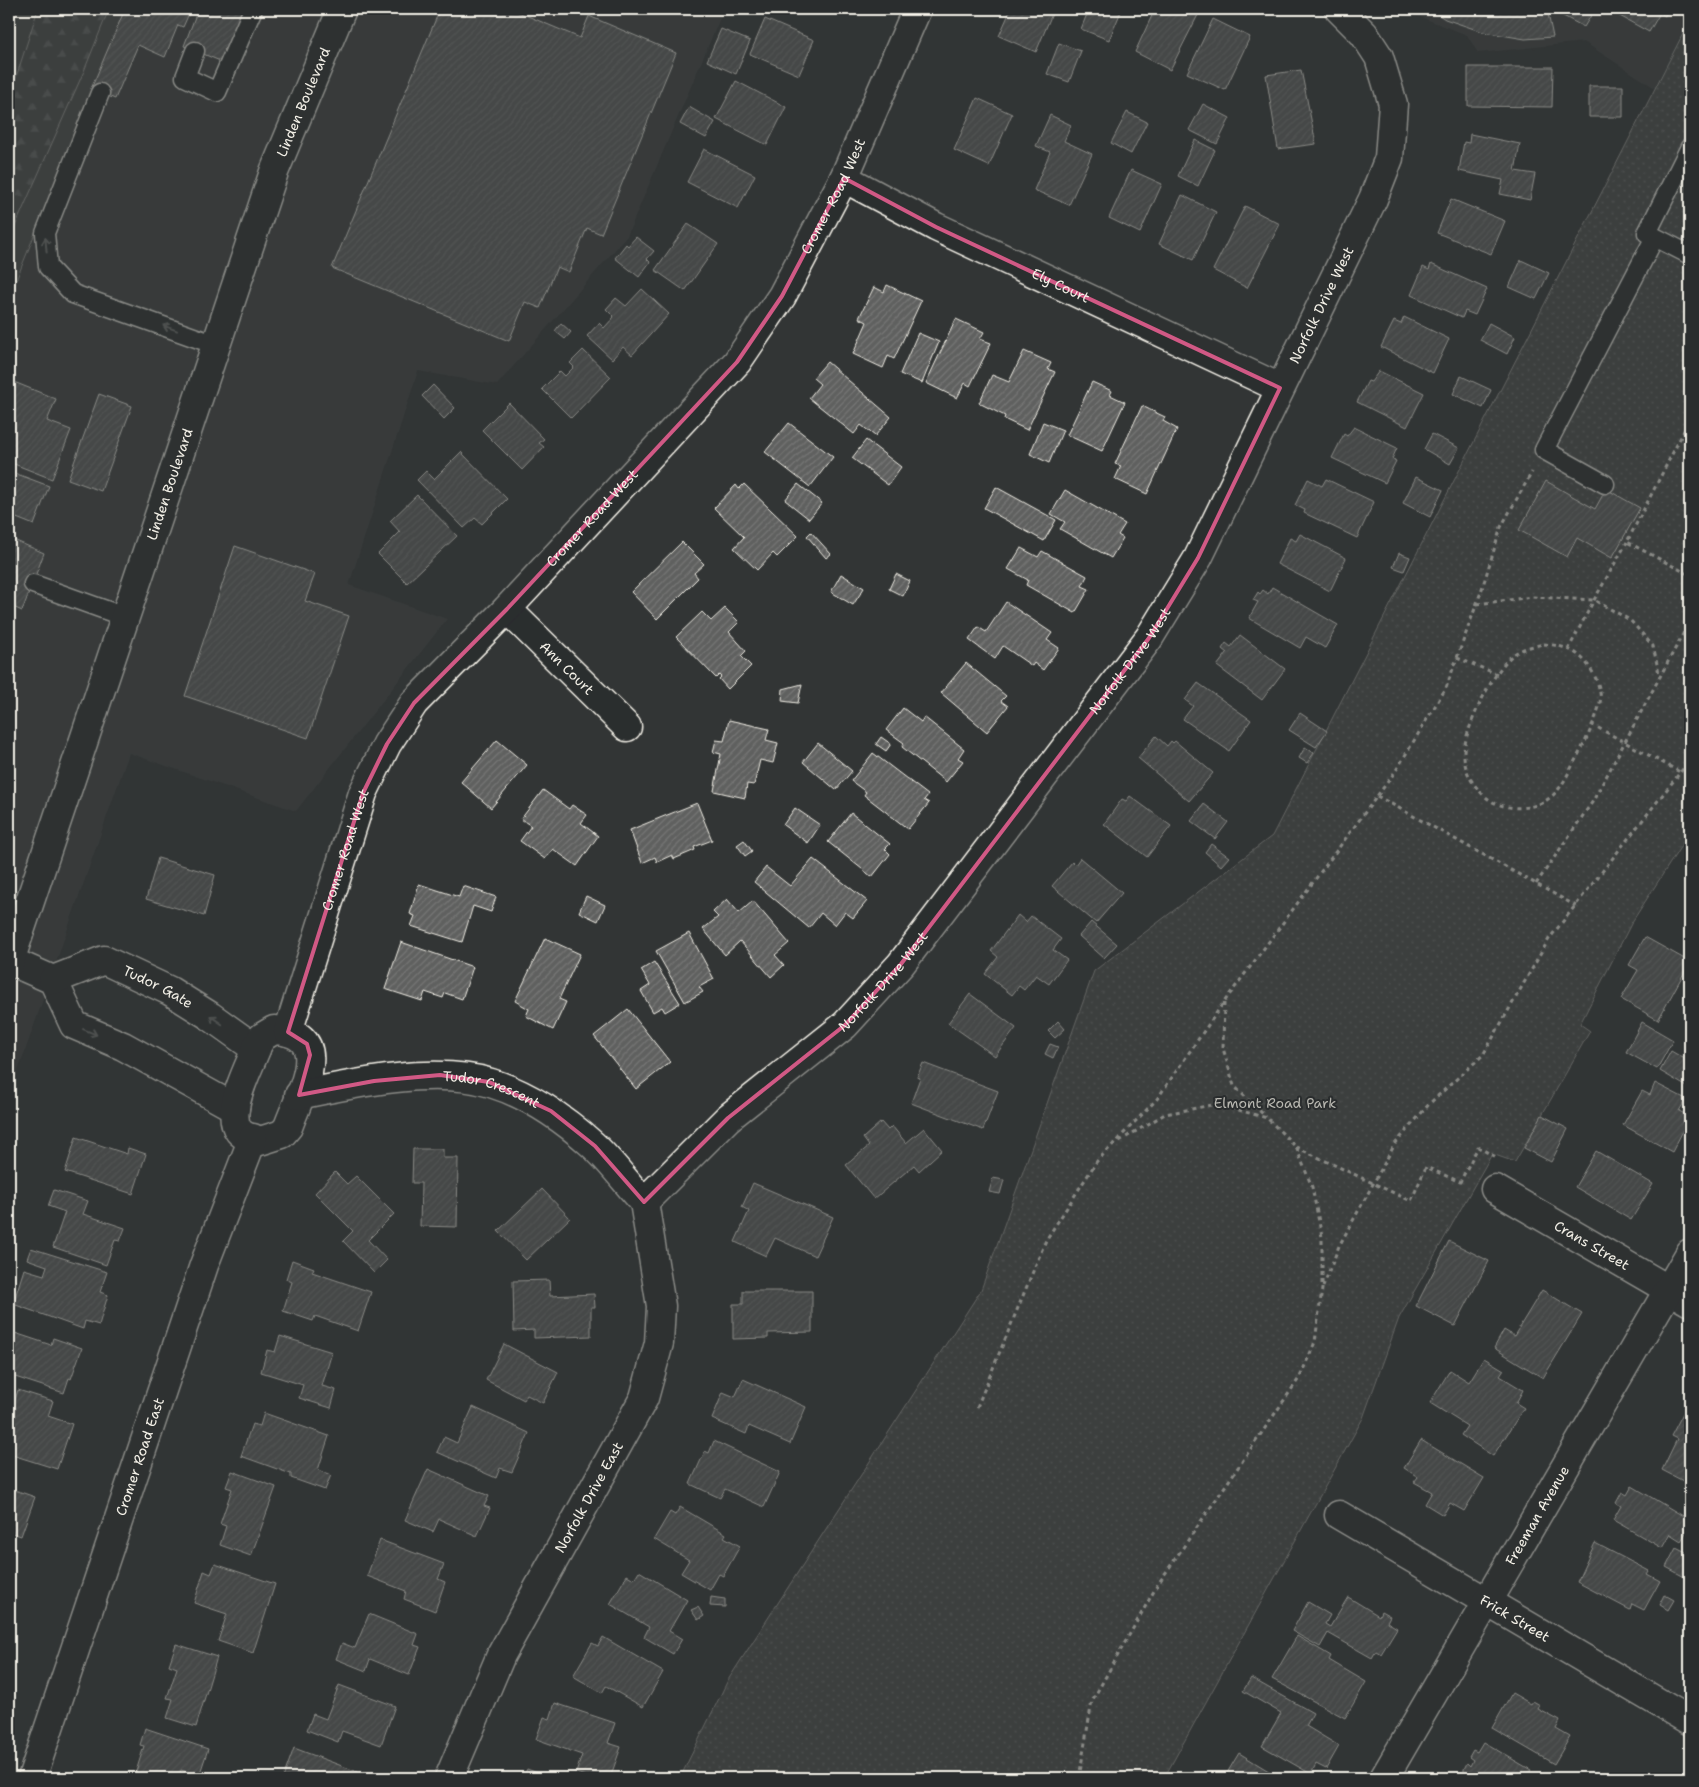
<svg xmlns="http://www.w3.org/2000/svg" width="1699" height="1787" viewBox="0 0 1699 1787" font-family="'Shantell Sans',sans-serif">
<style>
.built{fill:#404242}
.grass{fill:#4b4d4c;stroke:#a09f9a}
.forest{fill:url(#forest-firs);stroke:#a09f9a}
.park{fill:url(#park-dots);stroke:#a09f9a}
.building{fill:url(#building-hatch);stroke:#f4f1e8}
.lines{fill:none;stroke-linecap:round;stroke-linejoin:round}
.lane-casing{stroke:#f4f1e8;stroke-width:21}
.street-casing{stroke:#f4f1e8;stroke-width:31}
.secondary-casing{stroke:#f4f1e8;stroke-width:31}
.path{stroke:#f4f1e8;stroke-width:3;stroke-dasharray:4 4;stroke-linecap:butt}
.lane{stroke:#2a2d2e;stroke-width:18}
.street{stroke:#2a2d2e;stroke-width:28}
.secondary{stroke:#2a2d2e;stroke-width:28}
.oneway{stroke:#71726f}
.marked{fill:none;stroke:#d15985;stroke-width:4;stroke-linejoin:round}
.labels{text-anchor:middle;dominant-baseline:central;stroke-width:4;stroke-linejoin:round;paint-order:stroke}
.street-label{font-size:14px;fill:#f4f1e8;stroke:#2a2d2e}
.park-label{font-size:14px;fill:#b9b8b1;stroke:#2a2d2e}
</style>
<defs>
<pattern id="forest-firs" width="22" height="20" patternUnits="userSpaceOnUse" patternTransform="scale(1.25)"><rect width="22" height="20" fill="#4b4d4c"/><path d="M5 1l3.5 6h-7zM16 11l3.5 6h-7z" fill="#666766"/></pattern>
<pattern id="park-dots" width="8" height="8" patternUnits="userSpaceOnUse" patternTransform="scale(1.25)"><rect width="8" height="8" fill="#4b4d4c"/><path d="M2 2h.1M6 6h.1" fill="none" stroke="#666766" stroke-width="1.8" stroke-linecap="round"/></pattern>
<pattern id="building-hatch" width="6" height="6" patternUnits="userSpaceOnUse" patternTransform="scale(1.25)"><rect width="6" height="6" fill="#5f605f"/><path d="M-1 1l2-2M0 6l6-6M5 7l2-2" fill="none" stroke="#777776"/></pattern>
</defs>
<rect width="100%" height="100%" fill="#323535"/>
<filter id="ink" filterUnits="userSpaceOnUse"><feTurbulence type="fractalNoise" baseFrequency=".02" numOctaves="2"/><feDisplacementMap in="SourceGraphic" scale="10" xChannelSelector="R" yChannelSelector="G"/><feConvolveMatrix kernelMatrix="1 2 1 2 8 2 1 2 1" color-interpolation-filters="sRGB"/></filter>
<g filter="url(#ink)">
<path class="built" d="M125,9H724L627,236L497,385L418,371L349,585L447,619L296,811L129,753L9,1097V298Z
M1400,9H1690V20L1655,88L1584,42L1478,53L1467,35Z"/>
<path class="grass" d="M9,9H125L9,298Z"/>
<path class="forest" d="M38,9H109L84,71L9,240V99Z"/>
<path class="park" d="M1690,20V832L1632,922L1580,1024L1590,1031L1515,1162L1492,1154L1399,1318L1363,1418L1164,1778H680L728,1680L981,1290L1094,971L1272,836Z"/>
<path class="building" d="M125,9H191L183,27L178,25L165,57L138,45L115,99L91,89Z
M198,9H246L225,63L184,46Z
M440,9H511L580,38L589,16L676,53L601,234L587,228L569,272L557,267L540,308L525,302L509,341L332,268Z
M820,9H833L831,14Z
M1011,9H1054L1036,52L999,36Z
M1089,9H1122L1109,40L1081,29Z
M1155,9L1200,11L1170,70L1135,52Z
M1430,9H1547L1553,37L1525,39L1483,32L1445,19Z
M1550,9H1595L1584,27Z
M1619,9H1669L1665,16L1660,13L1649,32L1616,14Z
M765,19L814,40L799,75L750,54Z
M1213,19L1250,37L1225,90L1187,73Z
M721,29L750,41L736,74L707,61Z
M1059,43L1081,51L1069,82L1047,74Z
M1468,67H1553L1552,107L1468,106Z
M1301,70L1316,144L1278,149L1266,75Z
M736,81L786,107L767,145L716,119Z
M1589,86H1623V117H1589Z
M977,98L1012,114L989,166L954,150Z
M1203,104L1230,118L1217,144L1189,130Z
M689,107L715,122L706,138L680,124Z
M1127,112L1147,122L1131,154L1111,143Z
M1050,115L1071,125L1064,141L1092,154L1069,205L1034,190L1050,152L1036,146Z
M1470,134L1520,144L1515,171L1535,174L1530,200L1500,194L1503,180L1459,171L1464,142L1469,143Z
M1195,140L1215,150L1198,186L1178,176Z
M704,149L755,175L738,208L687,182Z
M1131,170L1162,184L1140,233L1109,218Z
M1182,195L1216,212L1193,260L1159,244Z
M1451,199L1505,221L1491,254L1437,233Z
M1245,206L1280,224L1247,288L1213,270Z
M688,224L718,244L685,291L655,270Z
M636,237L654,251L647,259L650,262L639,277L615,258L626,244L628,246Z
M1521,260L1549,273L1536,299L1509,287Z
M1431,264L1487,289L1475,315L1465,311L1462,318L1411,295L1423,267L1429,270Z
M887,285L921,301L894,359L888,356L883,368L853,354L867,322L859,318L874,287L884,292Z
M642,289L669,314L632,355L623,347L612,359L587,336L599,323L604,328L614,317L606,309L616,298L626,306Z
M1404,317L1449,339L1433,373L1381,347L1394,321L1401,324Z
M956,319L984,332L980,339L991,343L970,386L965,383L957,398L926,383Z
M561,323L571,332L565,339L555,331Z
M1489,323L1515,337L1507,354L1480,340Z
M918,333L939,342L922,383L900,374Z
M583,350L611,377L571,418L542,389L560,371L565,376L574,367L570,363Z
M1024,351L1051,363L1048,369L1055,372L1027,430L1004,419L1005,416L979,403L992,375L1009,382Z
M827,362L891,417L875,436L861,425L854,434L809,398L820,384L813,378Z
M1379,371L1424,393L1407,427L1357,402L1368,381L1371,382Z
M1461,376L1491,390L1483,408L1453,394Z
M9,380L56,399L47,421L71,430L52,479L9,462Z
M1092,382L1112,391L1110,395L1125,402L1102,451L1067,435Z
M433,385L455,408L444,419L422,396Z
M99,394L132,406L101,491L68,479Z
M509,403L544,439L539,443L544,447L522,470L482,430Z
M1142,406L1165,417L1163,421L1177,429L1147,494L1115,479L1121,466L1115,464Z
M1043,422L1063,430L1049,463L1030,454Z
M789,423L833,457L810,487L765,452Z
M1354,427L1397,448L1392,459L1396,461L1385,483L1332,458L1344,434L1347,436Z
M1432,434L1459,448L1450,464L1424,449Z
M866,440L901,467L888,485L852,458Z
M461,452L507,499L482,524L475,518L464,528L417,480L426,471L434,479Z
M9,471L49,486L34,525L9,515Z
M1416,477L1443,490L1430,517L1403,503Z
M1308,479L1322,486L1326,479L1374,502L1357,538L1304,513L1305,510L1295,505Z
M1546,481L1595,509L1606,489L1640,508L1612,558L1577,538L1567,557L1519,530Z
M744,484L798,536L777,557L773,553L757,570L734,548L744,537L714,508L736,485L739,489Z
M798,484L822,503L809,519L785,500Z
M996,487L1056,520L1044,541L984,508Z
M1065,490L1125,524L1118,535L1123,538L1111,558L1060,529L1065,522L1051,514Z
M417,495L457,536L407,583L378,554L400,532L390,521Z
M811,532L831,554L826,558L807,536Z
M1300,534L1346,558L1330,591L1277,564L1290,538L1296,541Z
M9,538L44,553L22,611L9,605Z
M682,542L704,564L694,573L698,578L657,619L631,592Z
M235,546L315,574L305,601L349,616L308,738L185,696Z
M1021,548L1038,557L1042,551L1087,576L1082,586L1089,589L1075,613L1026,585L1028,580L1008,569Z
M1399,553L1410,557L1404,571L1393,567Z
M841,574L864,588L853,605L831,592Z
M896,574L910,581L903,596L889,589Z
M1272,587L1338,625L1325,648L1306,637L1300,648L1249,618L1258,602L1253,600L1258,592L1260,594L1263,590L1268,594Z
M1006,602L1052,633L1047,640L1059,648L1043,670L1034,663L1032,666L1003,646L995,659L969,640L978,627L986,632Z
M725,608L739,622L729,632L746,651L741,656L751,666L728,689L719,679L721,677L719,675L716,678L676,637L702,612L711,621Z
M1240,635L1285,669L1262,700L1217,666L1227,653L1222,649L1226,643L1231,647Z
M966,663L1006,696L1001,701L1008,706L987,732L941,693Z
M1198,683L1251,720L1229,751L1183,719L1193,706L1185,700Z
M802,684L798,703L782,701L783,689Z
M903,708L921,722L924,717L964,749L958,758L963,761L946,782L902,747L904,743L886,730Z
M1300,713L1327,731L1316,747L1289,730Z
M729,720L769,729L766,740L778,743L773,763L760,760L754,785L747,784L745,798L714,791L721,754L713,752L716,740L724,741Z
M1156,736L1167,746L1171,741L1173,743L1175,741L1213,773L1189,801L1138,758Z
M881,737L891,744L886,751L876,744Z
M497,740L527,765L491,808L461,782Z
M818,743L852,771L836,790L803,762Z
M1305,747L1314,753L1307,763L1299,758Z
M873,753L928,795L924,800L929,803L908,829L864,795L866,792L851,781Z
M543,790L569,809L572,805L587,815L581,823L598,836L577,866L553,849L545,859L520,841L531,826L521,819Z
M1130,796L1171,826L1147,857L1104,824L1122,799L1126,801Z
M697,803L712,840L694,847L695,850L674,859L672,855L657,862L655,857L642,863L630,830Z
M1204,804L1228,822L1215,839L1191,821Z
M795,808L820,825L808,843L783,825Z
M851,813L890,844L885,849L890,854L872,877L828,842Z
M744,840L752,851L745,856L737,845Z
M1211,844L1229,857L1221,866L1205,852Z
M158,858L215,875L204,916L146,899Z
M1080,858L1122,893L1096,923L1052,886L1072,862L1075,865Z
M813,859L867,901L853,918L845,912L835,925L821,913L809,928L754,882L766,867L790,886Z
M419,884L459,897L463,886L496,897L491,912L473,906L462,942L411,926L415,916L410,914Z
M586,896L605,905L598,921L579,912Z
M727,899L739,913L753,901L789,943L775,955L784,965L771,977L740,941L725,955L703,929L718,917L713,912Z
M1018,915L1026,922L1031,916L1061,939L1053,950L1067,960L1049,984L1036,975L1024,990L1019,986L1012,995L985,974L998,957L991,951Z
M1091,922L1117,944L1104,958L1079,936Z
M689,933L714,979L699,987L703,992L685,1002L656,951Z
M1645,937L1690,962L1658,1020L1621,999L1638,970L1629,965Z
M545,938L580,954L559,999L566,1002L553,1030L526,1016L529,1009L515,1001Z
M401,942L473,967L462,999L445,993L443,998L425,992L422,1001L385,989Z
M654,962L680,1003L665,1012L662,1007L653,1012L641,991L650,985L641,970Z
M970,994L1016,1028L995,1056L948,1023Z
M628,1009L670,1062L636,1089L594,1036Z
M1058,1021L1065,1029L1055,1038L1048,1031Z
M1642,1022L1673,1040L1657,1069L1626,1052Z
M1050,1044L1058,1047L1053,1058L1045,1054Z
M1671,1051L1690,1062L1689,1088L1660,1071Z
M923,1063L998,1091L983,1130L911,1103L920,1078L917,1077Z
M1655,1083L1686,1099L1679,1111L1687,1115L1683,1123L1686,1125L1672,1152L1623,1125L1642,1091L1650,1095Z
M1542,1115L1568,1129L1551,1162L1524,1148Z
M881,1122L888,1130L892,1126L906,1143L924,1128L942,1150L919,1171L914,1165L874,1199L846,1165L869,1146L863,1138Z
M76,1137L127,1154L128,1148L146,1154L133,1194L65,1172Z
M413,1149H443V1158H458L457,1227L420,1226L421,1183H412Z
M1596,1151L1653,1184L1631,1220L1575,1187Z
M335,1172L347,1184L356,1176L394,1214L368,1240L387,1260L374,1273L343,1241L353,1231L315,1193Z
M993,1178L1004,1180L1000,1194L989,1192Z
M753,1183L833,1217L815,1256L775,1238L766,1256L735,1242L749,1211L742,1207Z
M542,1189L570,1218L526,1260L498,1231Z
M54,1190L88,1201L83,1214L125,1228L120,1241L115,1240L106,1265L53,1247L65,1212L48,1206Z
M1449,1241L1489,1261L1455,1326L1416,1306Z
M31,1248L107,1272L100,1292L108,1295L99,1325L85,1321L83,1329L13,1304L24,1269L44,1275L47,1266L27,1259Z
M292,1260L314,1268L312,1272L371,1292L358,1331L315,1316L313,1321L283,1311L292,1282L286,1279Z
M549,1280L550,1296L594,1294L595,1307H591V1336L534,1338V1330L514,1331L513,1281Z
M1542,1290L1582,1314L1543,1378L1494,1348L1504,1330L1514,1336Z
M743,1291H812V1332L768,1333V1338L733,1339V1304H743Z
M9,1331L51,1345L53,1338L82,1348L71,1379L69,1378L64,1393L9,1375Z
M280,1336L332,1352L322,1386L336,1390L331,1408L299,1398L303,1385L261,1372L267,1350L275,1352Z
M504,1344L558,1372L543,1403L527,1395L524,1400L486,1380Z
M1484,1358L1504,1370L1500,1376L1523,1390L1516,1403L1524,1408L1493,1456L1461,1435L1467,1426L1430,1403L1450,1370L1469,1382Z
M743,1379L806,1407L790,1444L749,1426L746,1434L712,1419L723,1392L735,1397Z
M18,1390L53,1401L48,1416L72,1424L57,1469L9,1454V1398L15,1400Z
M1690,1400V1477L1687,1483L1662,1470L1677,1439L1671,1436Z
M473,1407L529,1433L512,1472L500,1468L496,1478L437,1452L444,1437L457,1443Z
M264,1413L329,1436L318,1470L331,1475L325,1490L291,1478V1474L241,1456L252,1424L260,1426Z
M1421,1440L1484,1478L1464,1511L1450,1503L1443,1515L1425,1504L1432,1492L1414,1482L1418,1477L1404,1468Z
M714,1441L780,1472L764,1507L725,1489L720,1498L690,1484L705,1451L709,1453Z
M428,1469L489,1496L484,1506L490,1508L477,1536L439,1519L433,1532L405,1520Z
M232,1471L276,1487L251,1556L220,1545L226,1526L220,1524L232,1489L226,1487Z
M1632,1486L1690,1520V1526L1681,1541L1670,1534L1662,1548L1613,1520L1621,1506L1616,1503L1622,1492L1627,1495Z
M9,1488L35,1497L21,1536L9,1532Z
M680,1507L726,1534L724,1537L740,1546L723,1576L719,1574L710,1590L681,1573L689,1560L654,1539L670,1512L675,1515Z
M380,1540L444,1564L438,1579L445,1582L435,1611L404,1599L406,1591L367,1576Z
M1595,1543L1649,1571L1647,1574L1660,1581L1644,1610L1632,1604L1630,1610L1577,1582Z
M1676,1548L1690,1555V1580L1666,1567Z
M215,1564L275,1584L253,1653L218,1641L227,1614L194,1603L204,1571L211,1574Z
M639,1571L687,1600L669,1631L682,1639L673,1654L644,1637L649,1627L610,1604L627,1575L634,1579Z
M1665,1595L1674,1600L1668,1610L1660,1605Z
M711,1597L725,1599V1607L710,1606Z
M1348,1597L1379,1616L1381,1611L1390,1616L1387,1622L1397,1628L1381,1654L1376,1651L1372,1658L1328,1633L1320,1647L1292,1631L1308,1602L1330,1615L1325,1624L1330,1627Z
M698,1607L704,1616L698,1620L691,1610Z
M369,1614L418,1634L414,1645L420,1647L409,1675L370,1659L366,1671L336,1659L342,1643L355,1648Z
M1297,1636L1331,1656L1329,1660L1366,1682L1345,1718L1272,1679Z
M603,1637L663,1672L643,1707L606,1686L602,1693L573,1676L592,1643L598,1646Z
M176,1644L217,1657L196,1727L167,1718L173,1699L167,1698L177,1668L169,1665Z
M1251,1678L1313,1713L1306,1726L1339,1746L1326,1769L1316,1764L1311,1774L1262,1746L1281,1713L1243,1691Z
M339,1685L395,1706L381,1745L342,1731L338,1742L307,1730L313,1714L326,1719Z
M1512,1693L1531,1704L1533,1701L1540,1705L1538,1709L1560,1721L1556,1729L1570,1737L1554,1764L1492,1728Z
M555,1703L615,1723L608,1743L621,1747L610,1778H592L576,1773L582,1755L536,1739L544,1717L550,1719Z
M145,1728L208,1749L199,1776L181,1770L178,1778H134L144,1746L140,1745Z
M1483,1742L1531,1770L1526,1778H1470L1464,1775V1769L1467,1763L1470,1766L1473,1760L1469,1757L1473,1750L1477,1752Z
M294,1748L358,1772L356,1778H283Z
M1239,1753L1277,1776L1279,1772L1290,1778H1224Z
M527,1769L551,1778H523Z"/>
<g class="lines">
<g class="lane-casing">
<path id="lane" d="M195,51L185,77L217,92L253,9
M100,93L45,233L48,267L73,294L216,345
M1690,147L1647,233L1690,255
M1605,484L1544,450L1655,237
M33,584L125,617"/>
</g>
<g class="street-casing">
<g id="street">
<path id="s1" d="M844,178L936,227L1280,388"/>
<path id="s2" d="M507,609L627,727"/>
<path d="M10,961L53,980L74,1025L123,1046L235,1108"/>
<path id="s3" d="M53,980L104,960L170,991L210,1016L256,1049"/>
<path d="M274,1030C336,1033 300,1093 288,1127L282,1134L260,1141C253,1139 244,1137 239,1131C224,1111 250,1067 257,1046L262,1037Z"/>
<path id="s4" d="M288,1032L363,793L387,744L414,703L507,609L737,362L782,296L844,178L917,9"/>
<path id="s5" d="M299,1095C355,1083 436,1066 491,1083C530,1095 563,1118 593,1145C612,1162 627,1184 644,1202"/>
<path id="s6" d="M1495,1189L1690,1302"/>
<path id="s7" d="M644,1202L728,1118L845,1025L901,964L1149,638L1198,558L1373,199L1389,158L1393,104L1379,57L1364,34L1339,9"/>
<path id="s8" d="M1339,1515L1690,1721"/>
<path id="s9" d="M32,1778L204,1265L253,1138"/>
<path id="s10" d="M449,1778L501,1655L644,1398L659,1343L661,1306L644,1202"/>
<path id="s11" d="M1384,1778L1690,1253"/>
</g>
</g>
<g class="secondary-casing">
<g id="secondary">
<path id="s12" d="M9,964L274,172L342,9"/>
</g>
</g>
<path class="path" d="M1690,425H1687L1627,542L1690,575
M1477,604L1532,597L1594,600L1630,620L1653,646L1660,678
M1544,644C1556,645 1567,647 1577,654C1590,663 1603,687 1600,703C1595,722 1585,743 1576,759C1567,775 1561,792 1545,801C1529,811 1501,810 1487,798C1474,787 1465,774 1464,756C1462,732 1494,669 1513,655C1522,648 1533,646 1544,644Z
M1568,650L1594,600L1627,542
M1457,658L1497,674
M1591,724L1680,772
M1377,796L1576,906
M1536,884L1593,801L1690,621
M1224,1003L1223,1048L1234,1086L1266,1117
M1296,1147L1411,1201L1426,1167L1460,1182L1478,1147L1497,1158
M1323,1287L1339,1246L1395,1144L1430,1103L1483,1055L1549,939L1690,760
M977,1407L1046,1240L1097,1161L1157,1099L1224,1002L1395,772L1446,688L1481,592L1501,527L1532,472
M1079,1778L1092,1701L1158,1584L1300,1377L1315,1342L1322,1289V1237L1312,1187L1296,1147L1267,1118L1217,1104L1165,1114L1116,1143"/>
<use href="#lane" class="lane"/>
<use href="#street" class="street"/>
<use href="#secondary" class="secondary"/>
</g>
<defs><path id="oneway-shaft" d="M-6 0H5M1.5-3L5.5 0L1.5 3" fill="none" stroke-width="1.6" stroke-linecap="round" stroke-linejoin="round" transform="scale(1.25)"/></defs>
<g class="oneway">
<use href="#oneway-shaft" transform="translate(46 245) rotate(-95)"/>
<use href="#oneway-shaft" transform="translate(170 328) rotate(-160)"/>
<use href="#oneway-shaft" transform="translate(216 1020) rotate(-145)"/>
<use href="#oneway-shaft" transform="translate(90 1032) rotate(23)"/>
</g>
</g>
<path d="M0 0H1699V1787H0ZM844,178L936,227L1280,388L1198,558L1149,638L901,964L845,1025L728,1118L644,1202L595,1146L551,1111L489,1082L440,1075L374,1081L299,1095L310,1055L307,1044L288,1032L363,793L387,744L414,703L507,609L737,362L782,296Z" fill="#323535" fill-opacity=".55" fill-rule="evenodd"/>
<path class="marked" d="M844,178L936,227L1280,388L1198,558L1149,638L901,964L845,1025L728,1118L644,1202L595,1146L551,1111L489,1082L440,1075L374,1081L299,1095L310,1055L307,1044L288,1032L363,793L387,744L414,703L507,609L737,362L782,296Z"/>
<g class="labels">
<g class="street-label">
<text stroke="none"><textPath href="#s12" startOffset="911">Linden Boulevard</textPath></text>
<text stroke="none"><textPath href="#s4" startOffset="1016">Cromer Road West</textPath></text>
<text stroke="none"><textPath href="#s1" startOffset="242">Ely Court</textPath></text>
<text stroke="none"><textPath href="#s7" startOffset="1136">Norfolk Drive West</textPath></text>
<text stroke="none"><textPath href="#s12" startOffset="506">Linden Boulevard</textPath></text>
<text stroke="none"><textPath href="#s4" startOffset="611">Cromer Road West</textPath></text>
<text stroke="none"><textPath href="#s7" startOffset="731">Norfolk Drive West</textPath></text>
<text stroke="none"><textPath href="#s2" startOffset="84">Ann Court</textPath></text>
<text stroke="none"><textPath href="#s4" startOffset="191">Cromer Road West</textPath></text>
<text stroke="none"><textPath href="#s7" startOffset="326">Norfolk Drive West</textPath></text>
<text stroke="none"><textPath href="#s3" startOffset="115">Tudor Gate</textPath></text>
<text stroke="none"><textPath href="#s5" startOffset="196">Tudor Crescent</textPath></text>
<text stroke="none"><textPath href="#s6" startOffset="112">Crans Street</textPath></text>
<text stroke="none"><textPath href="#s9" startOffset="339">Cromer Road East</textPath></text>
<text stroke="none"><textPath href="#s10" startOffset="314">Norfolk Drive East</textPath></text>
<text stroke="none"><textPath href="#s11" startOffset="304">Freeman Avenue</textPath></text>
<text stroke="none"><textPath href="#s8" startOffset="204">Frick Street</textPath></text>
</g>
<g class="park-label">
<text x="1275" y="1103">Elmont Road Park</text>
</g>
</g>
<rect width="1699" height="1787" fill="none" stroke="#2a2d2e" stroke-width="30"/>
<rect x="15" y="15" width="1669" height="1757" fill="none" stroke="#f4f1e8" stroke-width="2" filter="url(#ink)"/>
</svg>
